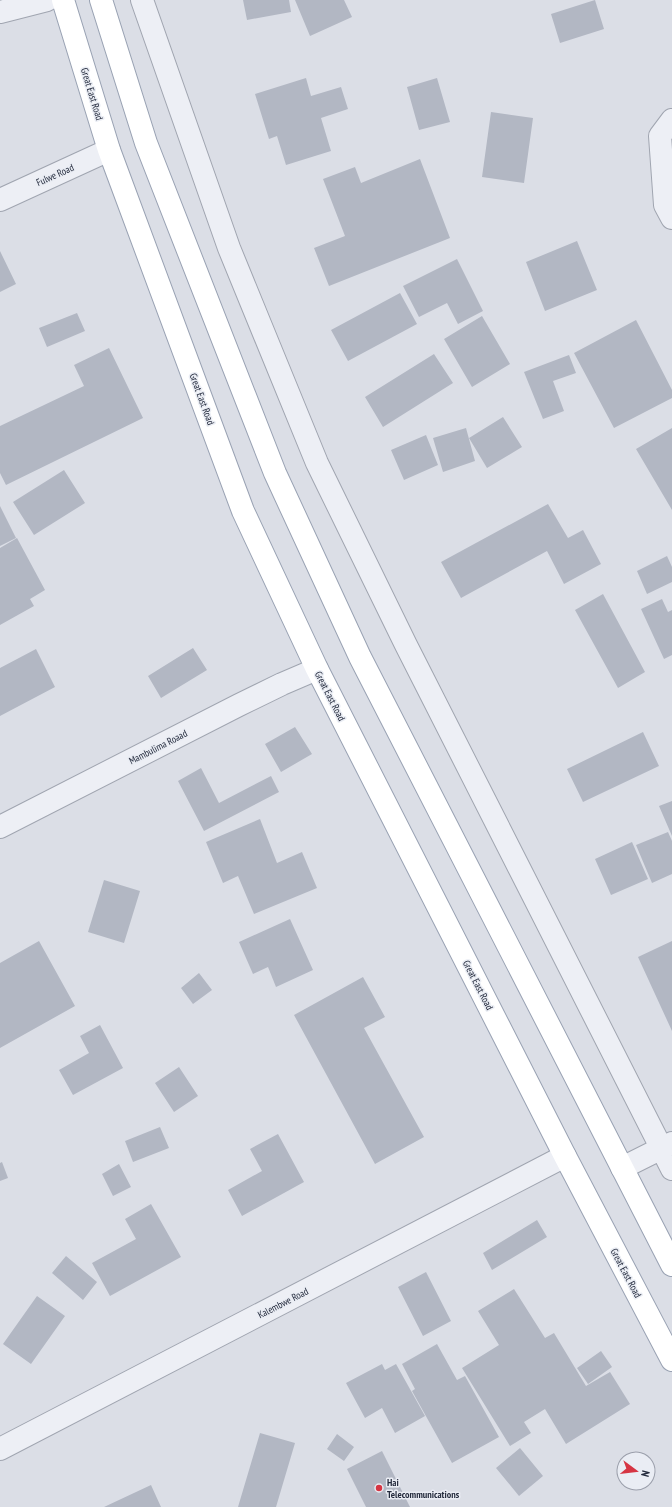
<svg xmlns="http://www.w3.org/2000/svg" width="672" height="1507" viewBox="0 0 672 1507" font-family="'PT Sans Narrow',sans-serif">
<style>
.building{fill:#b2b7c3}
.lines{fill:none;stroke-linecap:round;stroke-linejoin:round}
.minor-casing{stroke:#a0a5b0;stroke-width:24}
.primary-casing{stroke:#99a2b3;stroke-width:24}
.minor{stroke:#edeff5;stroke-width:22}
.primary{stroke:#fff;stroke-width:22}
.poi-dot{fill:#d63543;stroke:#eaedf4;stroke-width:1.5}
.labels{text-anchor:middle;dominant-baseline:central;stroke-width:3;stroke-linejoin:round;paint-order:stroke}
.street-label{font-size:10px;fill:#242b3d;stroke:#eaedf4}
.poi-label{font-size:10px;font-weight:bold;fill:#242b3d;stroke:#eaedf4;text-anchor:start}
</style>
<rect width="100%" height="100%" fill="#dbdee6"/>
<path class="building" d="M243,0H289L291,12L247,20Z
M295,0H344L352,17L310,36Z
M595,0L604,29L560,43L551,14Z
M306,78L311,96L341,87L348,109L321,118L331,151L286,165L277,136L269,139L255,94Z
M437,78L450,122L419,130L407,87Z
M491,112L533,118L524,183L482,177Z
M420,159L450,238L329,286L314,248L345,236L323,179L355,167L361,183Z
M577,241L597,290L545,311L526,262Z
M0,251L16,284L0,292Z
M457,259L483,311L458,324L447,303L419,317L403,286Z
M400,293L417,324L348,361L331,330Z
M77,313L85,331L47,347L39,328Z
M482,316L510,364L472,387L444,339Z
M636,320L672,390V398L614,428L574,353Z
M109,348L143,418L6,485L0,473V426L84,386L74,365Z
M434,354L453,383L383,427L365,397Z
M569,355L576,373L553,381L564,411L543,419L524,372Z
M503,417L522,447L487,468L469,438Z
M466,428L475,461L443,472L433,438Z
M672,428V510L636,449Z
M426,435L438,465L404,480L391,450Z
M64,470L85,503L34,535L13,502Z
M548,504L568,538L583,530L601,564L564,584L547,551L461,598L441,562Z
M0,506L16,538L0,546Z
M17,538L45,590L30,599L34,606L0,625V548Z
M667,556L672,567V582L647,594L637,571Z
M603,594L645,672L618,688L575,610Z
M662,599L668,612L672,610V655L664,659L641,609Z
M193,648L207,670L161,698L148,676Z
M36,649L55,687L0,716V668Z
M295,727L312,754L281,772L265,744Z
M643,732L659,766L583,802L567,769Z
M201,768L219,803L271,776L279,792L204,831L178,781Z
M672,801V836L659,806Z
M260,819L277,863L302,852L317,888L254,914L238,876L223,883L206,842Z
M668,832L672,841V874L652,883L636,845Z
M632,842L648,879L611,895L595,859Z
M104,880L140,891L124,943L88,932Z
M290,919L313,970L276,987L268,967L253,974L239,942Z
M39,941L75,1006L0,1048V963Z
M672,941V1031L638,957Z
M199,973L212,990L193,1004L181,988Z
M363,977L385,1017L364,1028L424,1137L375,1164L294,1015Z
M100,1025L123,1068L73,1095L59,1070L89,1053L80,1036Z
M179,1067L198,1096L174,1112L155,1083Z
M160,1127L169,1148L133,1162L125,1141Z
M278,1134L304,1182L242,1216L228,1190L262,1171L250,1149Z
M2,1162L8,1178L0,1181V1163Z
M119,1164L131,1187L113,1196L102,1174Z
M151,1204L181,1257L110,1296L92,1263L136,1239L125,1219Z
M537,1220L547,1237L492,1270L483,1253Z
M66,1256L97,1282L83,1300L52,1273Z
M426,1272L451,1321L423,1336L398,1287Z
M514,1289L545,1338L554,1333L586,1386L610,1372L630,1404L566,1444L545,1409L524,1422L531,1433L510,1446L462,1368L499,1345L478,1311Z
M37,1296L65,1316L31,1364L3,1344Z
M437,1344L457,1380L465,1376L499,1437L452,1463L412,1391L415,1389L402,1364Z
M601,1351L612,1367L588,1384L577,1368Z
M382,1364L385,1370L396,1364L425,1416L395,1433L382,1408L365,1418L346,1383Z
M260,1433L295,1443L276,1507H238Z
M337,1434L354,1447L344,1461L327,1449Z
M520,1448L543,1476L519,1496L496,1468Z
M382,1451L410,1507H366L347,1469Z
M151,1485L161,1507H104Z"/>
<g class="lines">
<g class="minor-casing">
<path id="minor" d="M142,0L229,248L317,463L406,645L672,1169
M0,12L47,0
M672,120L660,136L665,205L672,218
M0,200L109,150
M0,827L239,705L282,684L317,669
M622,1168L672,1143
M0,1449L565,1156"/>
</g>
<g class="primary-casing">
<path id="primary" d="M63,0L109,150L243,511L317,669L565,1156L672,1360
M101,0L146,143L275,473L360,657L672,1265"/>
</g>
<use href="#minor" class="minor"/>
<use href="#primary" class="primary"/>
</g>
<circle class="poi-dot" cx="379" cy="1488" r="4"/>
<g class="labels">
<g class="street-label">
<text transform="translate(92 94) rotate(73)">Great East Road</text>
<text transform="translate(55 175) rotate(-24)">Fulwe Road</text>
<text transform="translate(202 399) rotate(70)">Great East Road</text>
<text transform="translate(330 696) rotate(63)">Great East Road</text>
<text transform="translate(158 747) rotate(-27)">Mambulima Roaad</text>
<text transform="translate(478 985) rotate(63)">Great East Road</text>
<text transform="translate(626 1273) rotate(62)">Great East Road</text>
<text transform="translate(283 1303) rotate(-27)">Kalembwe Road</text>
</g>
<g class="poi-label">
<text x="387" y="1482">Hai<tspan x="387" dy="12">Telecommunications</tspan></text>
</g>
</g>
<g transform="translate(636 1471) rotate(105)"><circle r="19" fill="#eaedf4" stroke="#9b9fab"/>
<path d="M0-3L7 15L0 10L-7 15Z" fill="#d63543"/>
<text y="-6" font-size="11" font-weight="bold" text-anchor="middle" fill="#242b3d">N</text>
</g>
</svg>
